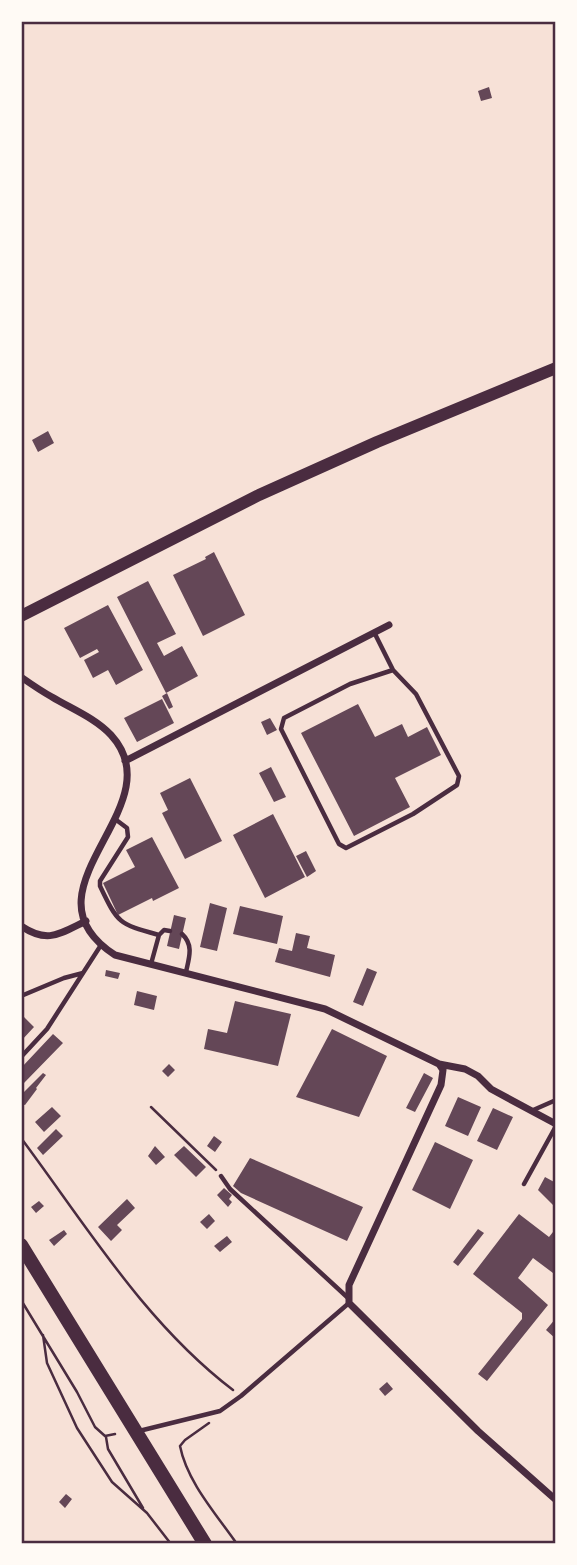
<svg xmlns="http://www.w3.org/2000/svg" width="577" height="1565" viewBox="0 0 577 1565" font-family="'Space Grotesk',sans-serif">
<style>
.building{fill:#644757}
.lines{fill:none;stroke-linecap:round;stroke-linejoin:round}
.path{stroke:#4a2c40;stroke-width:2.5}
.service{stroke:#4a2c40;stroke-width:4.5}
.minor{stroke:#4a2c40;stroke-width:7}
.secondary{stroke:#4a2c40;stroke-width:12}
.trunk{stroke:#4a2c40;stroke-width:14}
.neatline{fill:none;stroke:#4a2c40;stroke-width:2.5}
</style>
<rect width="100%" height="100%" fill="#f7e1d7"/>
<path class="building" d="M489,87L492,98L481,101L478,91Z
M48,431L54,443L38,452L32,440Z
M214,552L245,615L203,636L173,575L206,559L205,557Z
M148,581L176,634L157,643L164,656L182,646L198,676L166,693L117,597Z
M108,605L143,670L116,685L108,670L93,678L84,660L99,652L97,649L80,658L64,628Z
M167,693L173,707L169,709L162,696Z
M162,699L174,723L137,742L124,718Z
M358,704L375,737L402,724L408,737L427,727L441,755L395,778L410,807L354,836L301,733Z
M270,718L277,730L267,735L261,722Z
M271,767L286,797L274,802L259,773Z
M190,778L222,841L185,859L162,813L168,810L160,793Z
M273,814L305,877L265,898L233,835Z
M152,837L179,888L153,901L152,898L118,915L103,883L135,867L126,850Z
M306,851L316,871L307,877L296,856Z
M210,903L227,908L217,951L200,947Z
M240,906L283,916L277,944L233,934Z
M174,915L186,918L179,949L167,946Z
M296,933L310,936L307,948L335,955L330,977L275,962L279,948L292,951Z
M367,968L377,972L363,1006L353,1002Z
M106,970L120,973L118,979L105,976Z
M137,991L157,996L154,1010L134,1005Z
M235,1001L291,1014L278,1066L204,1049L208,1029L227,1033Z
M24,1017L34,1027L21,1041V1020Z
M332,1029L387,1056L359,1117L296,1097Z
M53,1034L63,1043L24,1083L21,1080V1068Z
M169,1064L175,1070L168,1077L162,1071Z
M43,1073L46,1075L36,1088L37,1089L25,1105L21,1104V1095Z
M424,1073L433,1078L415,1112L406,1108Z
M458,1097L481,1107L468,1136L445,1126Z
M52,1107L61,1116L44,1132L35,1122Z
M493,1108L513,1117L497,1150L477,1141Z
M56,1129L63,1136L43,1155L37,1148Z
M214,1136L222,1142L215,1152L207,1146Z
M435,1142L473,1160L450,1209L412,1190Z
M155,1146L165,1157L156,1165L148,1156Z
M184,1146L206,1167L196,1177L174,1155Z
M250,1158L363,1207L347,1241L241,1193L233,1186Z
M545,1177L556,1183V1208L538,1190Z
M224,1188L232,1195L229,1199L232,1202L228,1207L217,1195Z
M127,1199L135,1208L117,1225L122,1230L111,1241L98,1227Z
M39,1201L44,1206L36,1213L31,1207Z
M209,1214L215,1221L207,1229L200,1222Z
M519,1214L549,1237L553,1232L556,1234V1269L553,1273L533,1258L518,1278L548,1305L487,1381L478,1374L522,1319V1313L473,1274Z
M478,1229L484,1233L458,1266L453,1262Z
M64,1230L67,1234L54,1246L49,1240Z
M227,1236L232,1242L220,1252L214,1246Z
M556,1318V1339L546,1330Z
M387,1382L393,1389L385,1396L379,1389Z
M66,1494L72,1499L65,1508L59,1502Z"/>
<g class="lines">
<path class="path" d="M151,1107L216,1170
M21,1138C86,1225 145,1323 233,1390
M21,1300L77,1392L95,1427L105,1436L115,1434
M43,1335L47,1363L77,1428L112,1482L147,1513
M209,1423L185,1440L180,1446C187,1482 217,1515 237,1544
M106,1437L108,1449L143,1508
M147,1513L171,1544"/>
<path class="service" d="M374,632L393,670L416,694L459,776L457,785L413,814L346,848L339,844L281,729L284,718L350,684L393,670
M115,819L127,828L128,837L100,881V886C118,924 119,924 159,935
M182,934C194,945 189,958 186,972
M151,964L159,935L164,930L170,931
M21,996L64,978L83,973
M21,1057L47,1029L101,945
M531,1111L556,1100
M221,1176L230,1189L347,1297
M524,1184L556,1126
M139,1431L220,1411L241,1396L349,1303"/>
<path class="minor" d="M21,677C31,684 41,691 52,697C72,709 95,718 111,735C177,807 14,890 115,955L325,1009L439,1064L465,1069L478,1076L491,1089L556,1124
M125,761L389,625
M21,926C48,944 59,934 86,921
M439,1064L443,1070L441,1085L349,1285V1303L478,1431L556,1500"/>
<path class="secondary" d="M21,616L259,495L377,442L556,368"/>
<path class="trunk" d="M21,1245L205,1544"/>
</g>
<rect width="577" height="1565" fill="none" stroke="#fffaf5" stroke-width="46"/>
<rect x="23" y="23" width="531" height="1519" class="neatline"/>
</svg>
